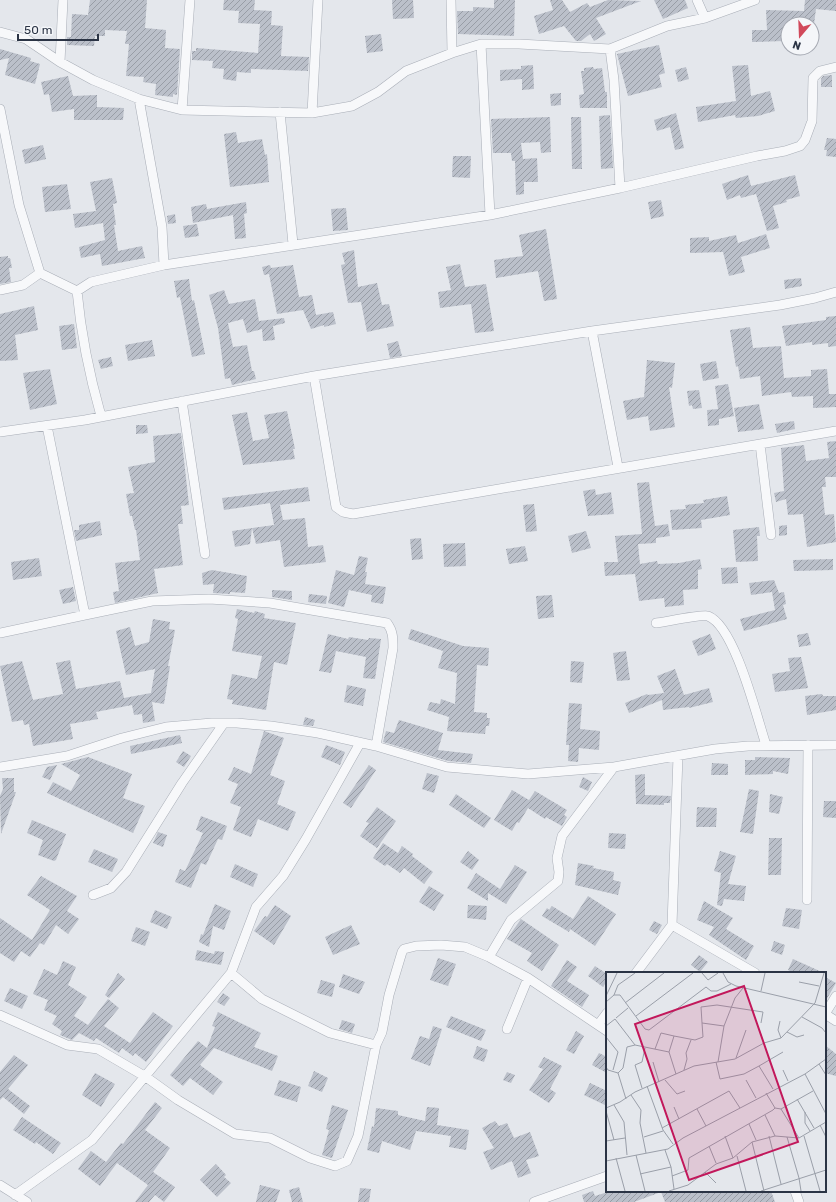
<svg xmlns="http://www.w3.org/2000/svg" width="836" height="1202" viewBox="0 0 836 1202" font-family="Rubik,sans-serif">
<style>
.building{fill:url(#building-hatch)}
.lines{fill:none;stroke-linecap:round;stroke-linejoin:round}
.minor-casing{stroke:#a9aeb7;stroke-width:10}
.minor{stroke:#f7f8fa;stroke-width:9}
.inset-road{fill:none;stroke:#9a9fa9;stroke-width:1}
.view{fill:#c2185b;fill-opacity:0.15;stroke:#c2185b;stroke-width:2}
.inset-edge{fill:none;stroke:#2b3445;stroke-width:2}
</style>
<defs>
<pattern id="building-hatch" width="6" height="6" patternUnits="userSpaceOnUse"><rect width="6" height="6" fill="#bbc0ca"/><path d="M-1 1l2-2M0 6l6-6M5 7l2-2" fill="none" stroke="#989da6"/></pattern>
</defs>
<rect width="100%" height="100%" fill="#e4e7ec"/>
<path class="building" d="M90,0H147L145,28L166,30L165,48L180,49L177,95L173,94V97L155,95L156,84L143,82L144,77L126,76L129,44H125L127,31L105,30V36H95L94,46L67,45V37H71L72,14L88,15Z
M224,0H255L254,10L272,11L271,25L283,26L281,56L309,57L308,71L251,69V73L237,72L236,81L223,79L224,69L212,68L213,61L192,60V51H196V48L258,53L260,24L238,23L239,11L223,10Z
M392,0H413L414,18L393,19Z
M494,0H515L514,36L458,34L457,11H473V7L494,8Z
M550,0H562L570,12L587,3L590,7L608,0L641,1L596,18L606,34L594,41L590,34L581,41H576L564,26L539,34L534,16L553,10Z
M654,0H685L688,8L663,19Z
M805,0H836V11L816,9L814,24H788V30H783L784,41L752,42V30H767L766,10L804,11Z
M381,34L383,51L367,53L365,36Z
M659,45L665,73L659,75L662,87L628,96L617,54Z
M0,49L31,58L30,61L40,64L35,84L5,75L9,58L0,60Z
M533,65L534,89L522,90V79L500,81V70L521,69V66Z
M748,65L751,96L770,91L775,111L758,116L736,118L735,115L698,122L696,107L736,101L732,66Z
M593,67L594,69L602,68L605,92H607V108H580L579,95L584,94L581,71H584V68Z
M686,67L689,79L678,82L675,70Z
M832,75V87H821V79L823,76Z
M68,76L73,96L97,95V107L124,108L123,120H74V109L52,112L49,94L44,95L41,82Z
M561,93V105L551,106L550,94Z
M676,113L684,148L675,150L670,127L657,131L654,120Z
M610,115L613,168L601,169L599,116Z
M550,117L551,152L541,153L540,142L521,143L523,159L537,158L538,182H524V194L516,195L515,161H512L511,153H493L491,119Z
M571,117H581L582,169H572Z
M236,132L238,143L262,139L265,155L267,154L269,182L230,187L224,134Z
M827,138L836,139V157L826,156L827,150H824Z
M43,145L46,159L25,164L22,150Z
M453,156H471L470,178L452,177Z
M748,175L751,186L795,175L800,196L786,200L787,202L773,206L779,228L767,231L756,194L741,198L740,195L727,200L722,184Z
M112,178L117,203L113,204L116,225H114L118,251L142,246L145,258L102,266L100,254L81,258L79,247L105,240L103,223L75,228L73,214L96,211L90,182Z
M67,184L71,209L45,212L42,187Z
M661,200L664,216L651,219L648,202Z
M246,202L247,213L244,214L246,238L235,239L233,215L193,223L191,207L206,204L207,209Z
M346,208L348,230L333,231L331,209Z
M175,214L176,223L168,224L167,216Z
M197,224L199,236L185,238L183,226Z
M546,229L557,299L544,301L538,271L496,278L494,260L523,256L519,235Z
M766,234L770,248L741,257L745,272L729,276L723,252L690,253V238L709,237V241L736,235L738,243Z
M354,250L358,287L377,283L382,305L389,304L394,326L367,332L361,302L348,303L341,265L345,264L342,253Z
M8,256V258H10L12,268H9L11,282L0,284V257Z
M460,264L465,287L486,284L494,331L475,333L471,304L440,308L438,292L451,290L446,267Z
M270,265L271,268L293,265L299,297L312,295L316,315L333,312L336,324L324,327V325L311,329L303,310L277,314L269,274L264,275L262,267Z
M801,278L802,286L785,289L784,280Z
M189,279L192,301L194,300L205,354L192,357L180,297L177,298L174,281Z
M224,290L229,304L255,299L259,321L284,318L285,323L273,326L275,340L263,341L262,329L247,333L243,319L228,323L233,347L247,345L252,371H254L256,379L232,385L230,378L225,379L218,328L209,295Z
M34,306L38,330L15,335L18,360L0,361V314Z
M836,316V346L828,347V343L812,345V342L786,346L782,326L826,320V317Z
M74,324L77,348L62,350L59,326Z
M750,327L753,348L781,346L784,378L811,376V370L827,369L829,394H836V407L813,408V396L792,397L791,392L762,396L760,376L740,379L738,366L736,367L730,330Z
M152,340L155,356L128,361L125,345Z
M398,341L402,356L390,358L387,344Z
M111,357L113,366L101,369L98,360Z
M647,360L675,363L672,388L669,387L675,427L650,431L648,416L627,420L623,401L644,397Z
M716,361L719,378L703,381L700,364Z
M50,369L57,404L30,410L23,373Z
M728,384L734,416L719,419V425L708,426L707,410L718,409L715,386Z
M699,390L702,408L693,409L692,405L689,406L687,391Z
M759,404L764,429L738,432L734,408Z
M287,411L295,449H293L295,459L243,465L232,415L247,412L253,441L269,438L264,415Z
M794,421L795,429L777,433L775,424Z
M136,425H147L148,433L136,434Z
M181,433L189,505L181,506L183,524H178L183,565L154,569L158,593L115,603L113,592L119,591L115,563L140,560L136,530H135L132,516H130L126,494L134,493L128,467L155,462L153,436Z
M836,441V477H825L826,487H822L825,515L834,514L836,542L807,547L803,514L788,515L786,499L776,502L774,493L784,491L781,448L804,445L806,461L829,458L827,442Z
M649,482L655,526L668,524L670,536L656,538V543L638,544L640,564L657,561L658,564L679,563L700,559L702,569L698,570V589L683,590L684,605L665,607L664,598L639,601L635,574L605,576L604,562H618L615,536L642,534L637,483Z
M308,487L310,501L280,505L283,520L305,518L308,547L323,545L326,562L284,567L280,540L256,544L252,528L250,544L235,547L232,531L274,525L270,503L224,510L222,498Z
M595,489L596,495L611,492L614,514L588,516L583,491Z
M727,496L730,515L701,520L702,528L672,530L670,510L686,509L685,505L704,503L703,500Z
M534,504L537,531L526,532L523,505Z
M100,521L102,535L76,541L74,530H79V525Z
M787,525V535L779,536V526Z
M759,527L760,536H757L758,561L736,562L733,530Z
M586,531L591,548L572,553L568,536Z
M421,538L423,559L412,560L410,539Z
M465,543L466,566L444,567L443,544Z
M525,546L528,561L509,564L506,549Z
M359,556L368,558L365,572H367L365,584L386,587L383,604L371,602L372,595L349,590L344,607L328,603L336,570L354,575Z
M39,558L42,576L13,580L11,562Z
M833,559V570L794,571L793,560Z
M737,567L738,583L722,584L721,568Z
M212,570L247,576L245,593L230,592V594L213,593L214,584L203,585L202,573Z
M774,580L779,593L784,592L786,604L783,605L787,619L744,631L740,619L775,610L772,592L751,595L749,583Z
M73,587L76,601L63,604L59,590Z
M272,590L292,591V600L272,597Z
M309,594L327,596L326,604L308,602Z
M552,595L554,617L538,619L536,596Z
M237,609L254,613L255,611L265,614L264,618L296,623L287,665L274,662L266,710L232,704L233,700L227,699L232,674L257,679L262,656L232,651L238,619L235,618Z
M153,619L170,622L169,629L175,630L168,666H170L164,704L152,702L155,721L143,723L142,714L134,715L132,705L96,712L98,719L70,724L73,739L33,746L29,724L24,725L23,720L12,722L0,666L22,661L33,700L63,694L56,663L70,660L76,689L120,681L124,698L151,693L155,669L126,675L116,631L130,627L135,646L149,642Z
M411,629L463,646L489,648L488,666L477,665L474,712L487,713V718H490L489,726H486L485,734L447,731L449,717L427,710L430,702L440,704L441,699L455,704L457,673L438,668L443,651L408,639Z
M808,633L811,645L799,647L797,635Z
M328,634L348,639L349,637L368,640L369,638L381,639L375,679L363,678L366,657L336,651L331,673L319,671Z
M710,634L716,649L698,656L692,641Z
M626,651L630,680L617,681L613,653Z
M801,657L808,688L775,692L772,674L790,671L788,658Z
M571,661L584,662L582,683L570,682Z
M675,669L684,695L709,688L713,702L689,708V707L663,710L662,700L629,713L625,703L647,694L648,695L664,693L657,676Z
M347,685L366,689L363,706L344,702Z
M822,694L823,696H836V710L807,715L805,696Z
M569,703L582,704L580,729L600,731L599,750L579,748L578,762L568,761L569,745H566Z
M305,717L315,720L313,726L303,725Z
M399,720L443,733L438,750L473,754L471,763L448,761L383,742L386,731L394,733Z
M264,731L284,738L270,775L285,781L277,804L296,812L288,831L258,819L251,837L233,830L241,807L230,803L238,784L228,780L234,767L251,774Z
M180,735L182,743L131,754L130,746Z
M326,745L345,752L340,765L321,757Z
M183,751L191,756L184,767L176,762Z
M88,757L132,774L123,798L145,806L133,833L47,793L53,782L71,791L80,775L61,764Z
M755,757L790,758L788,774L773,771V774L745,775V760H755Z
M712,763L728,764V775H711Z
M57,765L50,780L42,777L47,767Z
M369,765L376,770L351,808L343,803Z
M427,773L439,776L434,793L422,789Z
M645,774V795L671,796L670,803H664V805L636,804L635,775Z
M583,777L592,782L588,791L579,787Z
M2,778H14V792H16L1,834L0,796L3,789Z
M749,789L759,791L753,834L740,832Z
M512,790L529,800L535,791L567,810L564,815L567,817L563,824L562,826L546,817L545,819L528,808L519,823L517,822L512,831L494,820Z
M456,794L491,818L484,828L449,805Z
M770,794L783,797L779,814L769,812Z
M824,801H836V818L823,817Z
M377,807L396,821L377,848L360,836L369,823L366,822Z
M697,807L717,808L716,827H696Z
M201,816L227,826L222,840L218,839L206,865L201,863L191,888L175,882L180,869L185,871L203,833L196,830Z
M32,820L66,834L56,860L54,861L38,855L43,840L27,833Z
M158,832L167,835L163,847L153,843Z
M609,833L626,834L625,849L608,848Z
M769,838H782L781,875H768Z
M383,843L398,853L402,846L413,854L412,856L433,872L424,884L404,868L400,873L387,864L385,866L373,858Z
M94,849L118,859L112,872L88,862Z
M468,851L479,860L472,870L460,862Z
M720,851L736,856L728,884L746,886L744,901L724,899L722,906L717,905L721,873L714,871Z
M578,863L594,866L593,868L614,872L613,880L621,882L618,895L575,885Z
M235,864L258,874L253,887L230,877Z
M515,865L527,872L506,904L488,893V901L467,888L476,873L500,889Z
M41,876L77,896L67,911L79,919L68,934L56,925L44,945L40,943L30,957L21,951L14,962L0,953V918L32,940L50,910L27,895Z
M429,886L444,895L434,911L419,902Z
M588,896L616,914L595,946L570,929L569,932L542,916L547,908L549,910L552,906L573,919Z
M704,901L733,918L726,929L754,946L746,960L709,935L714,927L697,920Z
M215,904L231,911L224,930L213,926L209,947L199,942L201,934L203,935Z
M275,905L291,916L274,945L254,931L265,916L267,917Z
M468,905L487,906L486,920L467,918Z
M786,908L802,910L799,929L782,926Z
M155,910L172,917L167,929L150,922Z
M521,919L559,945L542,971L527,961L532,953L507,939Z
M654,921L662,925L657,934L649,930Z
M351,925L360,944L333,955L325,937Z
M136,927L150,932L145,946L131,941Z
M774,941L785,945L782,955L771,951Z
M197,950L214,954L215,951L224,952L221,965L195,960Z
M699,955L708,962L700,972L691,965Z
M438,958L456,964L448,986L430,980Z
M793,959L824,973H794L788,970Z
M567,960L577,967L567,981L589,995L582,1007L551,986Z
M63,961L76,967L68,985L87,997L74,1016L88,1025L108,999L119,1008L104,1026L130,1043L153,1012L173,1026L146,1062L135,1053L133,1056L122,1048L119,1053L96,1038L94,1041L79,1033L72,1040L60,1035L62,1031L52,1024L57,1016L44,1010L48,1000L33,994L44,969L57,975Z
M595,966L607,974V981L603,987L588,976Z
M118,973L125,979L109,998L105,995Z
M343,974L365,982L359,994L339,987Z
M825,977L836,983L825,1002Z
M321,980L335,984L332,997L317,993Z
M10,988L28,996L22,1009L4,1001Z
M223,993L230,998L224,1006L217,1002Z
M218,1012L261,1033L254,1047L278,1056L272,1071L214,1048L200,1065L223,1082L213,1095L190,1078L183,1086L170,1075L198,1041L207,1048L215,1027L212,1026Z
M451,1016L486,1030L481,1041L446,1027Z
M342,1020L355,1024L352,1033L339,1029Z
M433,1026L442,1029L430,1066L411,1059L420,1036L429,1039Z
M576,1031L584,1036L574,1054L566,1050Z
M825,1045L836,1054V1076L825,1073Z
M477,1046L488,1050L484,1062L473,1058Z
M599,1053L607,1057V1073L592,1065Z
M14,1055L28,1065L8,1089L30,1106L24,1114L3,1097L0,1100V1072Z
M544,1057L562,1066L550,1089L556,1093L549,1103L529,1090L543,1069L538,1067Z
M314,1071L328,1078L322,1092L308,1086Z
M507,1072L515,1075L511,1083L503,1080Z
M95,1073L115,1084L101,1107L82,1095Z
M279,1080L301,1087L297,1102L274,1095Z
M590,1083L607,1091V1106L584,1095Z
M155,1102L162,1108L145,1130L170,1148L153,1172L175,1187L164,1202L155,1195L149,1202H135L148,1185L117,1163L100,1186L78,1169L91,1151L106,1162L121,1143L123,1144Z
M332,1105L348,1110L332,1158L322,1155L329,1130L326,1129Z
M427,1107L439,1108L437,1125L469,1130L466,1150L449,1147L451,1136L416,1131L410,1150L382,1141L379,1153L367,1150L372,1126L374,1127L376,1108L398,1111V1115L425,1121Z
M22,1117L61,1143L53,1154L36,1142L35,1144L13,1130Z
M495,1121L499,1126L507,1123L514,1138L530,1132L539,1156L526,1160L531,1173L518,1178L512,1161L491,1170L483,1152L494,1148L482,1128Z
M216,1164L226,1175L224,1177L231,1183L217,1197L200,1180Z
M260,1185L280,1190L276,1202H256Z
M299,1187L303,1202H292L289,1190Z
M360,1188L371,1189L369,1202H358Z
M593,1191L595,1196L611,1191H771L775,1202H665L661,1192L634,1202H584L582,1195Z"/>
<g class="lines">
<g class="minor-casing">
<path id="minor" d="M451,0L452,53
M697,0L705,18
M0,32L26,39L60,62L93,80L139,99L182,110L312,113L352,106L378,92L406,71L452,53L481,44H519L610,49L667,26L705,18L755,0
M481,44L490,215
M610,49L614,80L620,188
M60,62L63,0
M139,99L162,227L164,265
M0,109L19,205L40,273
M182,110L190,0
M280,112L293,244
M312,113L318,0
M0,290L23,285L40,273L77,291
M592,331L618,467
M314,376L336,507L343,512L353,514L836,431
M182,401L205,554
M101,416C89,374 81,334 77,291L91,282L164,265L490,215L620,188L757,156L785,151L800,146L805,140L812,121L813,78L820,71L836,67
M47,426L85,615L152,601L209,599L270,603L387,623C393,631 393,638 393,648L376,746
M0,432L85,420L314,376L592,331L780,305L815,298L836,292
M760,444L771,535
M656,623C665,622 702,614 708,616C735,626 757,718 766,745
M0,633L85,615
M0,767L67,756L122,738L166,727L212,723H237L271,726L318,733L376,746L447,767L528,774L614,767L715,749L748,746L836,745
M93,895L111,888L126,872L182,783L224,723
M807,900L808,745
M672,925L678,756
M489,957L511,920L558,881L559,872L557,858L562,836L614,767
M231,973L262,999L330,1033L376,1045L382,1032L389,995L402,952L404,949L416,946L441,945L465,947L489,957L528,978L598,1025L607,1013
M636,973L672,925L755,973
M825,1014L836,996
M825,1014L836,1021
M0,1015L67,1045L98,1049L146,1077L178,1100L235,1134L270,1138L310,1158L335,1166L347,1161L358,1136L376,1045
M598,1025L607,1031
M507,1029L528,978
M0,1185L27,1202
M795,1191L799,1202
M15,1195L92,1140L231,973L256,907L283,876L306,839L360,743
M534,1202L607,1176"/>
</g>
<use href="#minor" class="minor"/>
</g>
<g transform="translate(606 972)">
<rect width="220" height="220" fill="#e4e7ec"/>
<path class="inset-road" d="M96,1L102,8L112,1M117,1L122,10L130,14L220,35M193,10L213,14M155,19L159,1M8,23H14L39,57L43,58L100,15L105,19H111L125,12M0,24L11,1M0,30L8,23L12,13L29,1M19,31L58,1M30,44L87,1M196,45L216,56L220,61M10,46L22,36M174,49L172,58L175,66M96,51L95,35L111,33L157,40L155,51M0,54L9,47L29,73M181,60L191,65L198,63M0,65L12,80L7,98M49,77L55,61L68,64M63,80L70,102M130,86L140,58M47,90L53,110M110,90L114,107L138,102L153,94L167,117M112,90L118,54L129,26L137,16M213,92L220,103M153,94L177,80M0,95L2,98L12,101M78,98L81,87L80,81L85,68M177,98L182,109M199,102L220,142M59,108L71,122L79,119M140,108L150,126M41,114L57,158L67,172M36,116L29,93L36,90L39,76M25,123L35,138L34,151L40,181M20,127L12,101L17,96L21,75L29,73L63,80L68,64L89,68L97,65L96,51L118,54M191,127L208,156M8,133L18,150L21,183M68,135L73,147M0,136L14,130L29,120L88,94L129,87L158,71L175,66L209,31L218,1M169,136L175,137L207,119M91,137L100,154M175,137L193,166M0,139L8,168M199,140V151L204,159M159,143L169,164M143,152L150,168M214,153L220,165M56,156L123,119L134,136M119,164L127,186M163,164L175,212M198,164L214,219M38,165L57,159M181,165L193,206M0,169L19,166M146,170L158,219M103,174L110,191M59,178L65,195M30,183L39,219M131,184L140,219M10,186L19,219M0,189L62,177L77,166L199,102L220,87M99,200L110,211M34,202L65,195L68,217M66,204L82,198L83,186L167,138L169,136L160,121M193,206L195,219M63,219L82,213L110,192L127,186L146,170L169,164L193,166L220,150M155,219L220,198"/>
<path class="view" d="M138,14L192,170L83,208L29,52Z"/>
<rect width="220" height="220" class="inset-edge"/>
</g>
<g transform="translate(800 36) rotate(199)"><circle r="19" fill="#f4f6f9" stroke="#a4a8b1"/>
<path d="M0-3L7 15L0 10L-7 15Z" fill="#d1495b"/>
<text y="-6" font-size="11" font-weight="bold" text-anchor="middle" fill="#2b3445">N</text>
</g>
<path d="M18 34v6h80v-6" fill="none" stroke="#2b3445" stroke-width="2"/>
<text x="24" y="34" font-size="12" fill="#2b3445" stroke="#f4f6f9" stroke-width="3" paint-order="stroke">50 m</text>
</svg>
